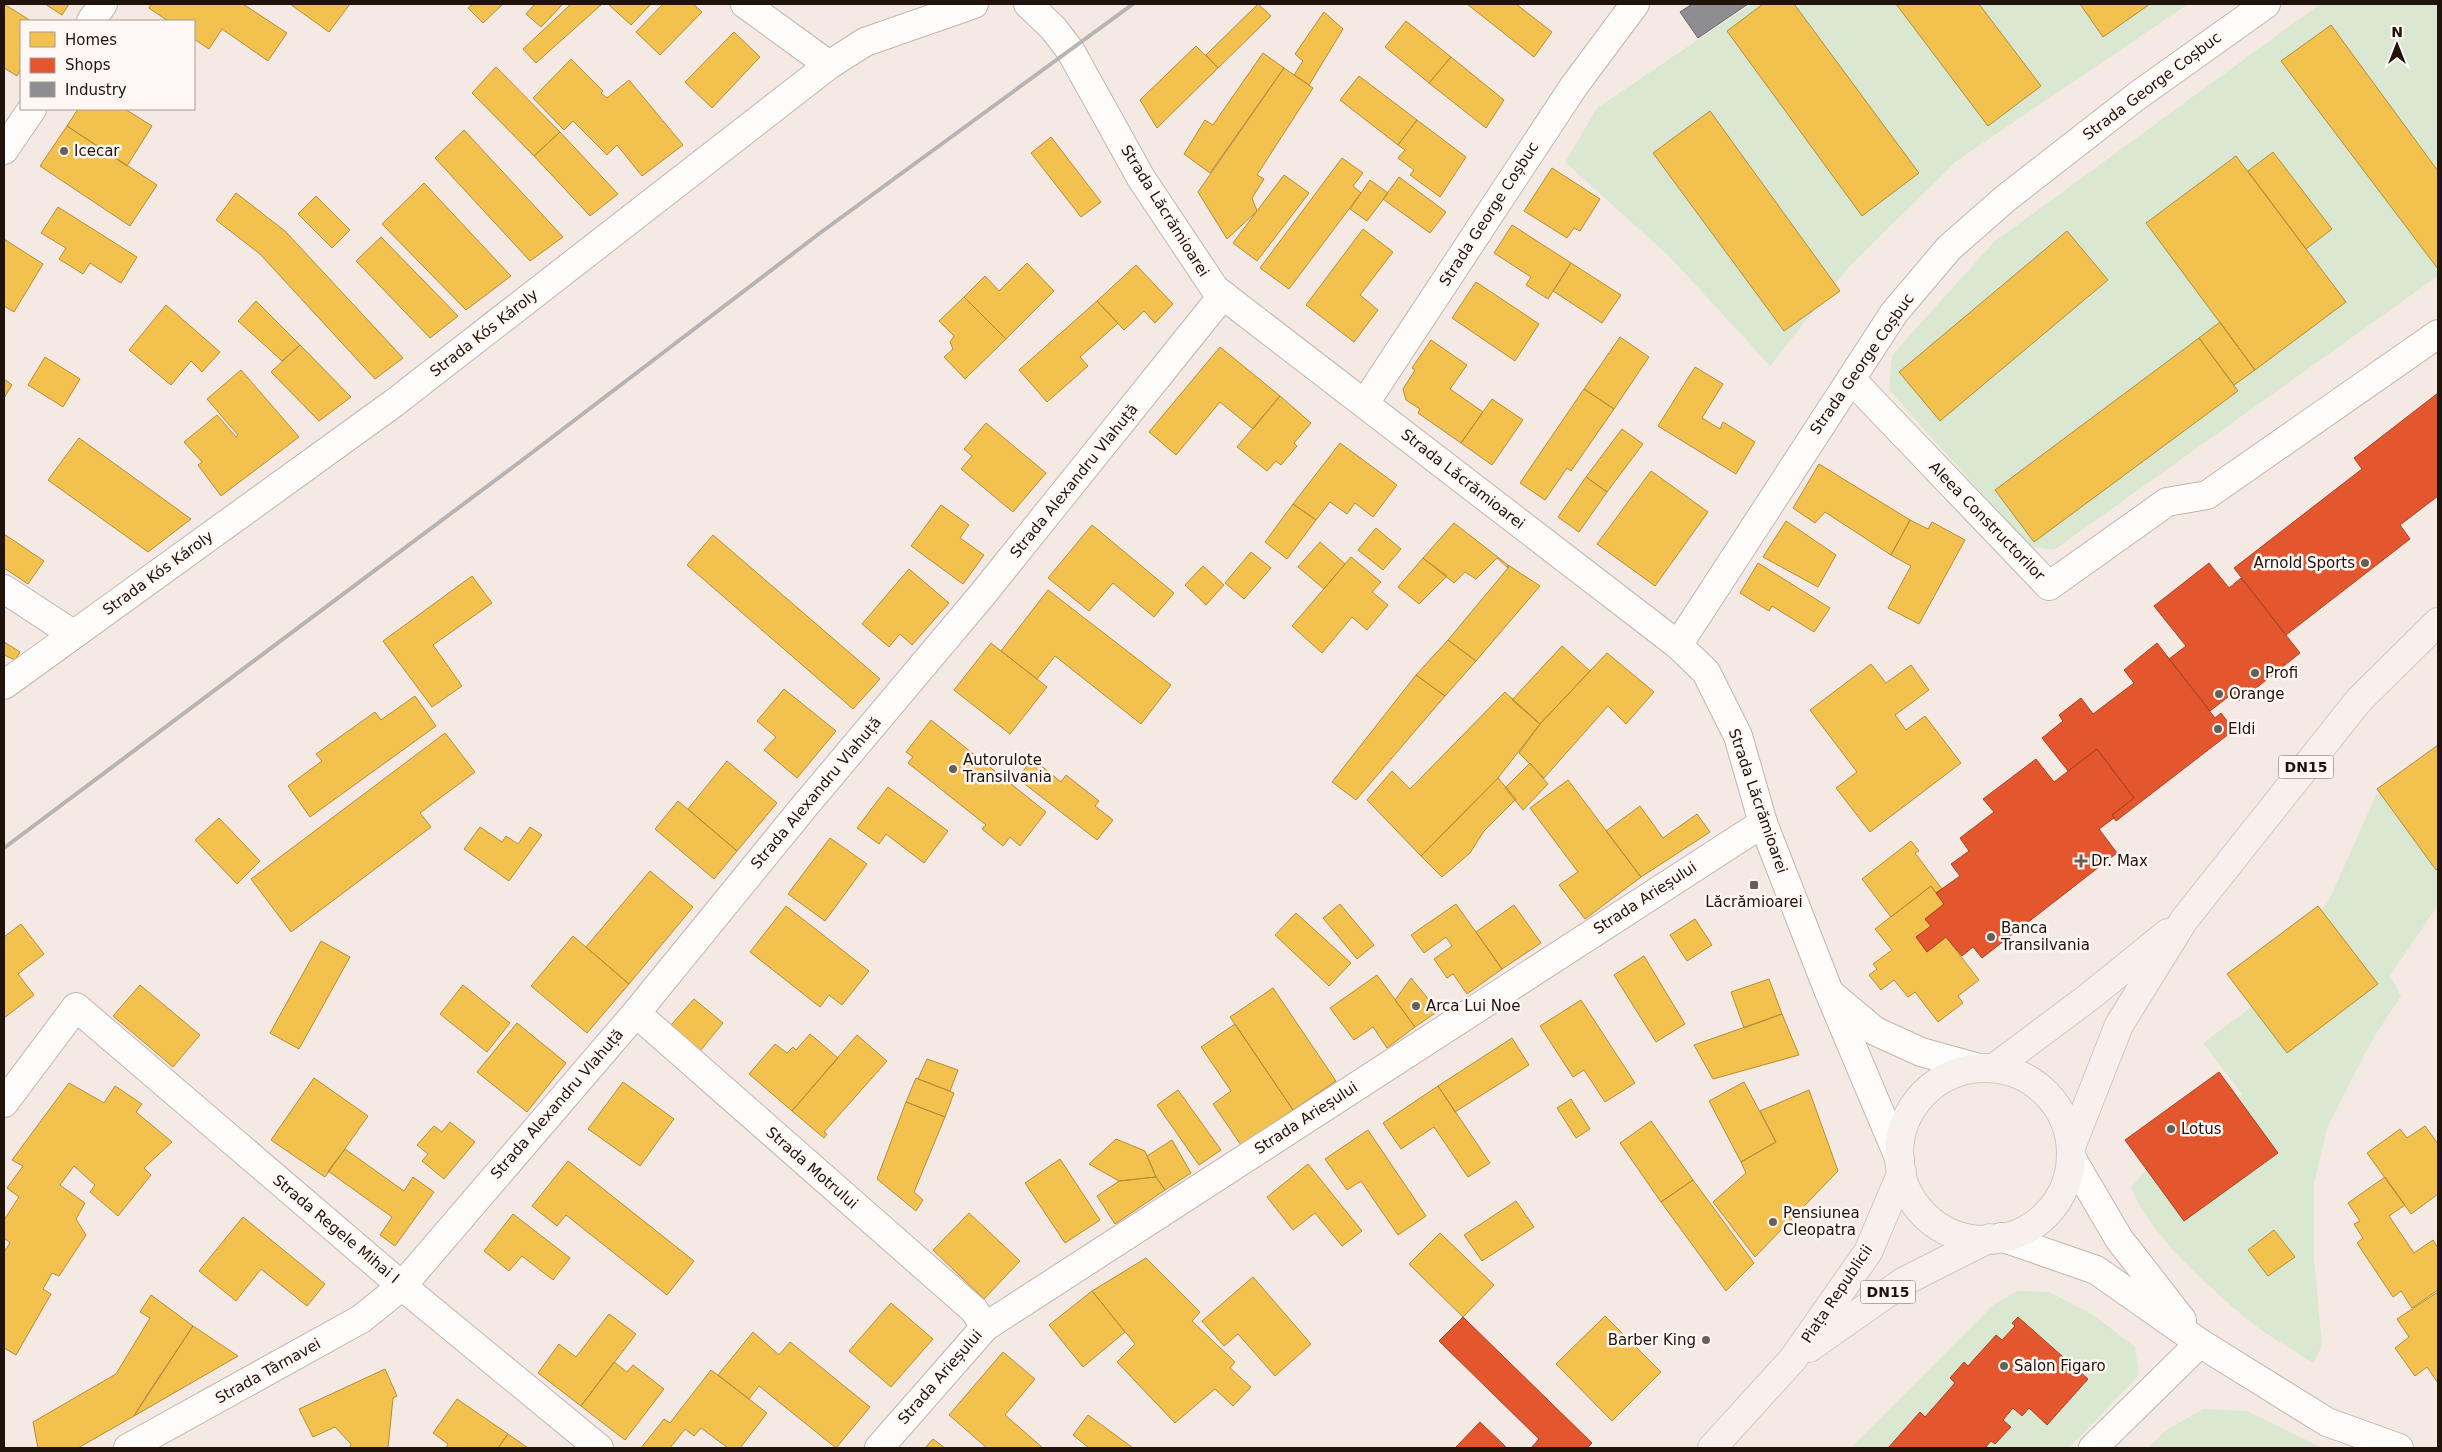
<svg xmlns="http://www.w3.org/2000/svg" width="2442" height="1452" viewBox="0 0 2442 1452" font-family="'DejaVu Sans',sans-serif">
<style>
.green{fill:#dae8d1}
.homes{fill:#f2c14e;stroke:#b38d3a}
.shops{fill:#e4572e;stroke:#a94324}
.industry{fill:#8d8d92;stroke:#6c686a}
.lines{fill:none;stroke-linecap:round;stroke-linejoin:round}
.street-casing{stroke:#c1b5af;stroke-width:30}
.secondary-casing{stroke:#c1b5af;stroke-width:30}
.primary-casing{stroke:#cec8c4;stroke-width:30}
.street{stroke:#fefcfb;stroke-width:28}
.secondary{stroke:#fefcfb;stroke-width:28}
.primary{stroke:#f8f0ed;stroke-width:28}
.rail{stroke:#b7b4b3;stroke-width:4}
.poi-dot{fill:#6a5e57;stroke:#fff7f3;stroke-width:2}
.labels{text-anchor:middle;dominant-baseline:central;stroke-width:5;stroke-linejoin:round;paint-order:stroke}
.shield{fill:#fff7f3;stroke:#625751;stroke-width:1}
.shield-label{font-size:14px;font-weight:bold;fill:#1f130c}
.street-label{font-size:15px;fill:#1f130c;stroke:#fff7f3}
.poi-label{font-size:15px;fill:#1f130c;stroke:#fff7f3;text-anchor:start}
</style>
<rect width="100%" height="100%" fill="#f5e9e3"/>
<path class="green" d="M1751,4H2188L1955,162L1846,270L1770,366L1669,256L1565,162L1597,108Z
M2320,4H2438V276L2054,550L2029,546L1889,390L1892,355L1994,242Z
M2438,750V905L2390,976L2401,996L2372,1040L2327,1128L2314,1184V1258L2322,1346L2313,1363C2290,1348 2264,1334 2243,1316C2205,1283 2149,1234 2131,1187L2142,1175L2242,1094L2203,1043L2249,1009L2329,900L2376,795Z
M2017,1291L2049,1292L2092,1314L2135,1347L2139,1375L2069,1448H1851L1993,1305Z
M2203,1409L2247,1411L2323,1448H2148L2165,1431Z"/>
<path class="homes" d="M4,4L31,21H21V69L17,76L4,68Z
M45,4H69L62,15Z
M151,4H243L287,33L268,61L222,29L209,49L194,39V21H168L149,8Z
M290,4H350L329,32Z
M473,4H503L483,23L468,8Z
M535,4H563L541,27L526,14Z
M571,4H602L536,63L523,49Z
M608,4H651L631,25Z
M663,4H693L702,12L660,55L636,32Z
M1258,4L1271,16L1218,68L1206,55Z
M1467,4H1516L1552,32L1534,57Z
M1763,4H1794L1919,173L1862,216L1727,31Z
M1896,4H1979L2041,86L1988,126Z
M2080,4H2150L2103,37Z
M1324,12L1343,29L1309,85L1294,75L1303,61L1295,54Z
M1406,21L1451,57L1429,83L1385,47Z
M2331,25L2438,171V269L2281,61Z
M734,32L760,57L712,108L685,82Z
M1196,46L1218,68L1157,128L1140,100Z
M1263,53L1284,68L1210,173L1184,154L1205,120L1213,125Z
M1451,57L1504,100L1486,128L1429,83Z
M571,59L603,91L601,93L607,98L629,80L683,145L642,176L617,145L607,155L573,121L564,130L533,98Z
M496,67L560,132L534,156L472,93Z
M1284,68L1313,88L1257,175L1264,179L1252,198L1257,211L1227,239L1198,192Z
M1359,76L1417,120L1398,145L1340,100Z
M78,109H125L152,126L127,166L67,126Z
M1710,111L1840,291L1784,331L1653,153Z
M1417,120L1466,157L1440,197L1410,175L1414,170L1398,158L1405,150L1398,145Z
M67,126L157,185L130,226L40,166Z
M464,130L563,237L530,261L435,158Z
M560,132L618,194L590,216L534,156Z
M1051,137L1101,202L1081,217L1031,153Z
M2273,152L2332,229L2306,249L2248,171Z
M2236,156L2346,302L2255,370L2146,223Z
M1342,158L1363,173L1353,186L1361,193L1289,289L1260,268Z
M1552,168L1600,199L1580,231L1574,228L1567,238L1524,211Z
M1284,175L1309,193L1257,261L1233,243Z
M1399,177L1446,212L1430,233L1383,199Z
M1370,180L1388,193L1367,221L1350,209Z
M424,183L511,276L466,310L382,224Z
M236,193L285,231L403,358L375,379L260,254L216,220Z
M316,196L350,230L332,248L298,214Z
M58,207L137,257L121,283L90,263L83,274L59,259L66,248L41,233Z
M1512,225L1571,263L1548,299L1526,285L1531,277L1494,253Z
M1363,229L1393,252L1360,295L1378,310L1354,342L1306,305Z
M2067,231L2108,280L1940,421L1899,372Z
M381,237L458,316L430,338L356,261Z
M4,239L43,264L14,312L4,306Z
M1027,263L1054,291L1006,339L964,297L985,276L999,291Z
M1571,263L1621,295L1602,323L1553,291Z
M1136,265L1173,304L1155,323L1144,311L1124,330L1097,301Z
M1476,282L1539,324L1515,361L1452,318Z
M964,297L1006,339L965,379L944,357L953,349L950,342L954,336L939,321Z
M256,301L300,345L282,361L238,321Z
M1097,301L1118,323L1080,357L1088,366L1047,402L1019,370Z
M166,305L220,352L202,372L191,361L171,385L129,350Z
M2220,322L2255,370L2234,385L2199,338Z
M1620,337L1649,357L1614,409L1584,389Z
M2199,338L2238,391L2034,542L1995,490Z
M1431,340L1467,365L1450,389L1483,412L1461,443L1418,413L1420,409L1406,400L1403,389L1415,370L1412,368Z
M300,345L351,397L319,421L271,372Z
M1220,347L1280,396L1253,429L1220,402L1176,455L1149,432Z
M45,357L80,379L63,407L28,385Z
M1695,367L1723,384L1702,418L1720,429L1723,422L1755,442L1736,474L1658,426Z
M241,370L299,437L221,496L198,465L202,462L184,442L217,415L236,437L238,435L207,399Z
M4,379L12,385L4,398Z
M1584,389L1614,409L1571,471L1567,468L1545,500L1520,483Z
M1280,396L1311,423L1294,443L1297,446L1281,465L1276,461L1267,471L1237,447Z
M1492,399L1523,420L1492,465L1461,443Z
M986,423L1046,473L1013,512L961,469L972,456L964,449Z
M1622,429L1643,444L1607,492L1586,477Z
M79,438L191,519L148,552L48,480Z
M1340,443L1397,485L1373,517L1355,503L1347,514L1330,502L1316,520L1293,504Z
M1819,464L1910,520L1891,555L1825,512L1815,523L1793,508Z
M1651,471L1708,512L1655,586L1597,544Z
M1586,477L1607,492L1579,532L1558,517Z
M1293,504L1316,520L1287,559L1265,542Z
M941,505L969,525L960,538L984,555L963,584L911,546Z
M1910,520L1928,529L1932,522L1965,540L1919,624L1888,608L1911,566L1891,555Z
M1786,521L1836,555L1818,587L1763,557Z
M1454,523L1508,565V568L1497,558L1476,579L1465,572L1454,583L1423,558Z
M1092,525L1174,593L1154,617L1113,583L1089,611L1048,578Z
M1376,528L1401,549L1383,570L1358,550Z
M4,534L44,561L28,584L4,568Z
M713,535L880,679L853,709L687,565Z
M1320,542L1345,564L1324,589L1298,567Z
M1251,552L1271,568L1244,599L1225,583Z
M1351,557L1381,582L1372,592L1388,605L1367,630L1352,617L1322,653L1292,626Z
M1423,558L1447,576L1419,604L1398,587Z
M1758,563L1830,608L1814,632L1772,606L1769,611L1740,593Z
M1508,565L1540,586L1476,661L1448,640L1508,568Z
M1203,566L1224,585L1206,605L1185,585Z
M909,569L949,603L912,645L900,634L889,647L862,624Z
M472,576L492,603L433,645L462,686L432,707L383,641Z
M1048,590L1171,685L1141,724L1055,656L1037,679L1001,651Z
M1448,640L1476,661L1445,696L1416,675Z
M4,642L20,652L15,660L4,655Z
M991,643L1047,687L1010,734L954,690Z
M1562,646L1590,671L1540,724L1512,700Z
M1607,653L1654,692L1626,724L1608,706L1544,778L1519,753L1540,724Z
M1871,664L1886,683L1911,665L1929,690L1895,715L1906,730L1925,716L1961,763L1870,832L1836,788L1857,772L1810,710Z
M1416,675L1445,696L1356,800L1332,782Z
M784,689L836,731L797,778L764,750L776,737L757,721Z
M1505,692L1540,724L1498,778L1421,856L1367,800L1392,771L1410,789Z
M415,696L436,726L310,817L288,786L322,761L316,754L375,712L381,720Z
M931,720L1046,812L1020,846L1010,837L1003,846L982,829L986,825L908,763L913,757L906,752Z
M445,733L475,772L420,813L431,827L291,932L251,879Z
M2438,745V868L2436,870L2377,789Z
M1033,759L1061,782L1066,775L1099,801L1095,806L1113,820L1097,840L1017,778Z
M727,761L777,803L737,851L688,809Z
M1530,763L1548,784L1523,810L1505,788Z
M1498,778L1516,799L1484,831L1470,853L1442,877L1421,856Z
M1568,780L1641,877L1585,919L1559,885L1578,872L1530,808Z
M888,787L948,831L924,863L886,834L879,844L857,828Z
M678,801L737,851L714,879L655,829Z
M1640,806L1663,838L1697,814L1710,832L1641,877L1606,831Z
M219,818L260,861L237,884L195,840Z
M480,827L502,842L506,836L518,844L530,827L542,835L509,881L464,849Z
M830,838L867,864L825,921L788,894Z
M1911,841L1919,851L1915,853L1942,889L1936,893L1931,886L1891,917L1862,879Z
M650,871L693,907L629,984L586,947Z
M1931,886L1944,904L1925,919L1931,926L1916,937L1927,952L1946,937L1979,980L1958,996L1963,1003L1938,1022L1915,992L1908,997L1894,980L1881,990L1869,975L1877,969L1873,964L1892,950L1875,929Z
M1340,904L1374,945L1357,959L1323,918Z
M1456,904L1502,969L1467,994L1453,974L1447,978L1434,959L1452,946L1446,937L1424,953L1411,935Z
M1514,905L1541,943L1502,969L1476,932Z
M786,906L869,971L842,1005L829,995L820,1007L750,952Z
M2318,906L2378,984L2287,1053L2227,974Z
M1296,913L1351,963L1329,986L1275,935Z
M1695,919L1712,945L1687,961L1670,935Z
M21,924L44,954L18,974L34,995L4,1018V937Z
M573,936L629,984L587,1033L531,986Z
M321,941L350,957L299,1049L270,1033Z
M1644,956L1685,1024L1656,1042L1614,975Z
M1377,975L1415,1027L1387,1048L1373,1027L1354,1040L1330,1008Z
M1411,978L1438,1011L1415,1027L1395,1000Z
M1769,979L1782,1014L1744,1028L1731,992Z
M140,985L200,1035L173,1067L113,1016Z
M463,985L510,1023L487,1052L440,1014Z
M1273,988L1336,1081L1293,1110L1230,1017Z
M694,999L723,1023L700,1051L671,1025Z
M1581,1000L1635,1083L1605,1102L1584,1070L1573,1077L1540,1026Z
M1782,1014L1799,1055L1713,1079L1694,1045Z
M517,1023L566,1063L527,1112L477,1072Z
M1235,1024L1293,1110L1241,1145L1213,1104L1231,1091L1201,1047Z
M810,1034L838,1058L792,1111L749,1074L775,1044L787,1053L793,1047L796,1050Z
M857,1035L887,1061L824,1132L827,1134L824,1138L792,1111Z
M1512,1038L1529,1065L1455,1112L1438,1086Z
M927,1059L958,1070L950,1091L918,1079Z
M314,1078L368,1116L325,1177L271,1140Z
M916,1078L954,1093L945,1117L906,1102Z
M623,1082L674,1119L640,1166L588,1129Z
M1744,1082L1776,1142L1741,1162L1709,1101Z
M69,1083L104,1103L115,1086L142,1104L136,1112L172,1142L144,1168L151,1175L118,1216L90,1192L95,1185L74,1166L60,1185L85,1203L76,1219L86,1235L59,1276L52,1273L43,1289L51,1294L16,1355L4,1348V1252L10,1243L4,1238V1220L19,1197L7,1188L23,1166L12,1160Z
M1438,1086L1490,1163L1468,1177L1434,1127L1401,1149L1383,1123Z
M1178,1090L1221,1150L1199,1165L1157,1105Z
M1809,1090L1838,1171L1755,1257L1713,1202L1746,1173L1741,1162L1776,1142L1760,1111Z
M1571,1099L1590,1129L1576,1138L1557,1108Z
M906,1102L945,1117L914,1192L923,1200L916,1211L877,1179Z
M1651,1121L1693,1180L1661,1202L1620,1143Z
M450,1122L475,1142L444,1179L422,1161L428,1154L417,1145L434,1126L442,1132Z
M2425,1126L2438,1144V1194L2411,1214L2367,1153L2400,1129L2407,1138Z
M1368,1130L1426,1216L1398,1235L1361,1181L1347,1190L1325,1159Z
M1116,1139L1145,1151L1156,1177L1119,1181L1089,1164Z
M1172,1140L1191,1173L1165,1190L1156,1177L1147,1156Z
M345,1149L404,1191L413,1177L434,1192L395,1246L380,1235L392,1217L328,1171Z
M1060,1159L1100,1220L1065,1243L1025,1183Z
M568,1161L694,1261L667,1295L566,1215L557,1226L532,1206Z
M1308,1164L1362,1231L1342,1246L1315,1213L1293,1230L1267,1197Z
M1156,1177L1165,1190L1115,1224L1097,1196L1119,1181Z
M2385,1177L2405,1205L2389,1216L2414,1253L2433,1240L2438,1248V1290L2412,1308L2401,1291L2393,1297L2357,1243L2363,1238L2354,1224L2360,1221L2348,1203Z
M1693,1180L1754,1263L1726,1291L1661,1202Z
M1516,1201L1534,1227L1482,1261L1464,1235Z
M969,1213L1020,1261L984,1299L933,1250Z
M513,1214L570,1258L553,1280L522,1256L509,1271L484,1251Z
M243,1217L325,1284L307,1306L261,1269L236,1301L199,1271Z
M2274,1230L2295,1257L2268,1276L2248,1250Z
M1440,1233L1494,1285L1463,1317L1409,1264Z
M1146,1258L1200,1312L1192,1321L1235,1362L1230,1368L1251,1387L1233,1406L1215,1389L1175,1423L1117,1362L1135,1344L1092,1291Z
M1253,1277L1311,1344L1275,1376L1238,1334L1224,1346L1202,1321Z
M1092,1291L1125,1332L1083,1367L1049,1325Z
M2438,1292V1383L2427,1367L2415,1376L2395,1348L2409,1337L2397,1319Z
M151,1295L193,1326L134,1416L78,1448H38L33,1422L116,1374L150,1318L140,1312Z
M891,1303L933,1339L891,1387L849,1351Z
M609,1314L636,1334L581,1406L538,1373L559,1344L576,1357Z
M1605,1316L1661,1372L1612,1421L1556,1364Z
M193,1326L238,1356L134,1416L147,1395Z
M753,1332L779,1355L790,1342L870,1407L836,1448L759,1386L749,1399L718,1375Z
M1003,1352L1035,1379L1005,1415L1043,1448H987L949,1415Z
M614,1362L627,1372L633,1365L664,1389L625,1440L581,1406Z
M385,1369L397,1396L393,1398L388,1448H350L351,1444L335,1427L313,1437L299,1409Z
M711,1370L767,1413L740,1448H728L701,1428L694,1436L685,1429L670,1448H641L664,1419L670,1423Z
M457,1399L508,1434L498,1448H446L448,1444L433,1433Z
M1088,1415L1133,1448H1089L1073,1435Z
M508,1434L528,1448H498Z
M933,1439L945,1448H925Z"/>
<path class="shops" d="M2438,393V496L2400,525L2410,539L2286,635L2234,568L2362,469L2354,458Z
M2209,563L2229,588L2241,578L2300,653L2240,701L2233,693L2210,711L2169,659L2186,646L2154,606Z
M2157,643L2215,718L2221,713L2234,730L2116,821L2112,815L2134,798L2097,749L2068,771L2042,738L2063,721L2059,715L2081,698L2093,714L2134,683L2124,670Z
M2097,749L2134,798L2112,815L2114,818L2099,829L2117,853L1982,958L1973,947L1962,956L1946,937L1927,952L1916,937L1931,926L1925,919L1944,904L1936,893L1960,876L1951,864L1969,851L1960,838L1994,812L1983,799L2036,759L2054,782Z
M2219,1072L2278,1153L2184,1221L2125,1140Z
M1463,1317L1592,1443L1587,1448H1531L1539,1439L1439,1341Z
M2018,1317L2088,1379L2047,1425L2029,1408L2022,1416L2013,1408L2003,1420L2011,1427L1995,1444L1991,1441L1985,1448H1888L1920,1412L1925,1417L1955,1383L1950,1378L1964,1362L1968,1366L1996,1335L2002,1340L2015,1326L2012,1323Z
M1480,1422L1507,1448H1455Z"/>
<path class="industry" d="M1692,4H1748L1698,38L1680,12Z"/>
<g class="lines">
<g class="street-casing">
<path id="street" d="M91,21L103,4
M4,150L32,109
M1851,379L2049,586L2167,502L2207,495L2438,334
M1365,403L1574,86L1635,4
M4,589L73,634
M1678,645L1894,313L1949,248L2006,198L2137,96L2266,4
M4,685L394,403L829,65
M636,1013L974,1310L985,1327
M4,1103L76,1007L402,1286L599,1448
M128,1448L361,1319L402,1286L636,1013L803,808L982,595L1223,295
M879,1448L985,1327L1763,823
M2093,1448L2200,1343"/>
</g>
<g class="secondary-casing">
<path id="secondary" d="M745,4L829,65L865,42L974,4
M1028,4L1053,28L1070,50L1141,178L1215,289L1678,645L1706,672L1738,736L1763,823L1829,992L1900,1160
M1832,995L1875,1031L1921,1052L1979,1068
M2071,1157L2119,1239L2182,1320
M2001,1237L2096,1270L2200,1343L2327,1422L2399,1448"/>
</g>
<g class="primary-casing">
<path id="primary" d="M1994,1068L2089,997L2168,933
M1899 1154a86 86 0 1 1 172 0a86 86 0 1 1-172 0Z
M2071,1147L2119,1025L2184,920L2359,700L2438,622
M1809,1348L1903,1282L1990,1238
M1712,1448L1793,1359L1868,1252L1902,1172"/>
</g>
<use href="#street" class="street"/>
<use href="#secondary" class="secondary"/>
<use href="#primary" class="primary"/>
<path class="rail" d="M4,848L521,461L820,233L1133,4"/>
</g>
<g class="poi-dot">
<circle cx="64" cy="151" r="5"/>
<circle cx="2365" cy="563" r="5"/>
<circle cx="2255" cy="673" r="5"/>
<circle cx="2219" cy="694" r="5"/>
<circle cx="2218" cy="729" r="5"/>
<circle cx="953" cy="769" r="5"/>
<path d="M2078.5 853.5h5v5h5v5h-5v5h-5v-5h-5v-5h5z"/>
<rect x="1749" y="880" width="10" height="10" rx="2.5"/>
<circle cx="1991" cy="937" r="5"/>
<circle cx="1416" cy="1006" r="5"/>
<circle cx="2171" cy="1129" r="5"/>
<circle cx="1773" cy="1222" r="5"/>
<circle cx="1706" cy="1340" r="5"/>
<circle cx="2004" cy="1366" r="5"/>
</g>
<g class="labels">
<g class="shield">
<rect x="2278.5" y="755.5" width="55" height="23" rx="4"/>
<rect x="1860.5" y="1280.5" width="55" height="23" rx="4"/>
</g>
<g class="shield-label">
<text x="2306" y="767">DN15</text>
<text x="1888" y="1292">DN15</text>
</g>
<g class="street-label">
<text transform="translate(2152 86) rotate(-37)">Strada George Coșbuc</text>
<text transform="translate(1165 211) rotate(58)">Strada Lăcrămioarei</text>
<text transform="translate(1489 214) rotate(-57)">Strada George Coșbuc</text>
<text transform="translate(484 333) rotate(-38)">Strada Kós Károly</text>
<text transform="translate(1862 364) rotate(-55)">Strada George Coșbuc</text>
<text transform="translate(1463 479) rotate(38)">Strada Lăcrămioarei</text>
<text transform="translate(1074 481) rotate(-51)">Strada Alexandru Vlahuță</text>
<text transform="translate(1987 521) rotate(46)">Aleea Constructorilor</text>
<text transform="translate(158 573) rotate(-36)">Strada Kós Károly</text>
<text transform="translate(816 793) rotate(-50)">Strada Alexandru Vlahuță</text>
<text transform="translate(1758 801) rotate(71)">Strada Lăcrămioarei</text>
<text transform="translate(1645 898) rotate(-33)">Strada Arieșului</text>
<text transform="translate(557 1104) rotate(-49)">Strada Alexandru Vlahuță</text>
<text transform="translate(1306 1118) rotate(-33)">Strada Arieșului</text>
<text transform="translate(812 1168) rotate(41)">Strada Motrului</text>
<text transform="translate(336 1229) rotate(40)">Strada Regele Mihai I</text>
<text transform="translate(1837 1294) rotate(-56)">Piața Republicii</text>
<text transform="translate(268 1371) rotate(-29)">Strada Târnavei</text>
<text transform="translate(940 1377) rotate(-49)">Strada Arieșului</text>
</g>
<g class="poi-label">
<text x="74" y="151">Icecar</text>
<text x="2355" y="563" text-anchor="end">Arnold Sports</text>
<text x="2265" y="673">Profi</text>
<text x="2229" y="694">Orange</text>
<text x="2228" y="729">Eldi</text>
<text x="963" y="760">Autorulote<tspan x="963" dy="17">Transilvania</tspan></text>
<text x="2091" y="861">Dr. Max</text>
<text x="1754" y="902" text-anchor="middle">Lăcrămioarei</text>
<text x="2001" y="928">Banca<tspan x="2001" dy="17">Transilvania</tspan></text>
<text x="1426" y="1006">Arca Lui Noe</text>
<text x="2181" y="1129">Lotus</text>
<text x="1783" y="1213">Pensiunea<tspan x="1783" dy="17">Cleopatra</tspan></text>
<text x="1696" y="1340" text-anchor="end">Barber King</text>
<text x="2014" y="1366">Salon Figaro</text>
</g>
</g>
<rect width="2442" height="1452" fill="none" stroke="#1f130c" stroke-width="10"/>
<rect x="20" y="20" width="175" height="90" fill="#fff7f3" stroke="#a59c97"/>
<rect x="30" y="32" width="25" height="15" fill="#f2c14e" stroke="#a59c97"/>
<text x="65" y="45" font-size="15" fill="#1f130c">Homes</text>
<rect x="30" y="58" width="25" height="15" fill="#e4572e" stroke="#a59c97"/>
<text x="65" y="70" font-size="15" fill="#1f130c">Shops</text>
<rect x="30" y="82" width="25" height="15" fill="#8d8d92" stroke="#a59c97"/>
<text x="65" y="95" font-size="15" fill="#1f130c">Industry</text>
<g transform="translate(2397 45)" stroke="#fff7f3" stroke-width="4" paint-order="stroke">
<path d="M0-4L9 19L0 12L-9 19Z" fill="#1f130c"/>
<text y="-8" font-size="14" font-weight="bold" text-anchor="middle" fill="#1f130c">N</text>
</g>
</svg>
